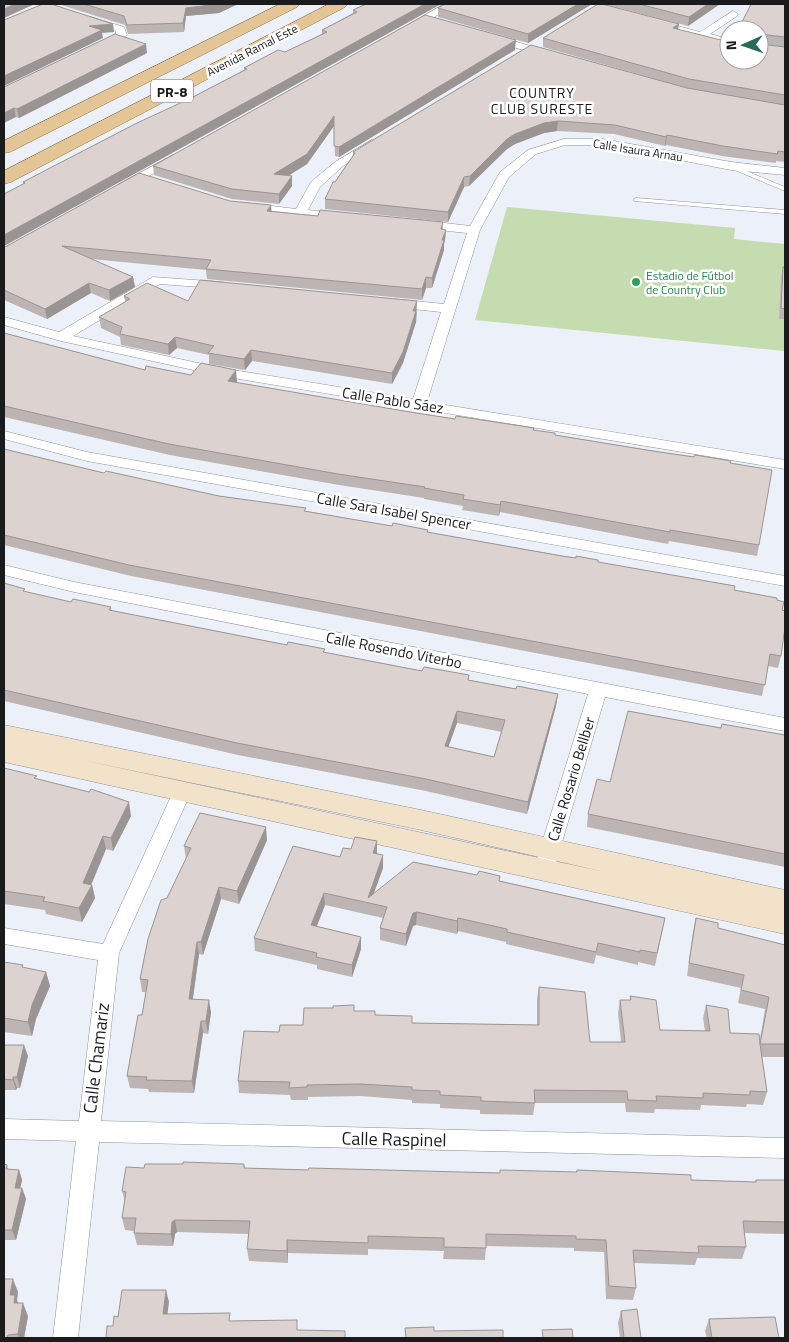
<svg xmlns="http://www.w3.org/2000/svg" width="789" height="1342" viewBox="0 0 789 1342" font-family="'Titillium Web',sans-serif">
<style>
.green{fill:#c4dcaf}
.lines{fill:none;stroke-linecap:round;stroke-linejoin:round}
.lane-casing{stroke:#8e9299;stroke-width:1}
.street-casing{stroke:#8e9299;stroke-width:1}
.secondary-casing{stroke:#8e9299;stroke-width:1}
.primary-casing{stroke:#91713e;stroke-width:1}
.lane{fill:#fff;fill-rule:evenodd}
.street{fill:#fff;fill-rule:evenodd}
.secondary{fill:#f2e2ca;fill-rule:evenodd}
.primary{fill:#e4c696;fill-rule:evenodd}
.wall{fill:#bdb5b3;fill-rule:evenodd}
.shaded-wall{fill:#9a9492}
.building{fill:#dcd3d0;stroke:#9a9492;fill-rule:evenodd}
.leisure-dot{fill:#2e9e5b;stroke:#fff;stroke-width:2}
.labels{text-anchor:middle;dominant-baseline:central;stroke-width:5;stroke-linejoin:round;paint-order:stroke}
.far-street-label{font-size:12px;fill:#191b1d;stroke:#fff}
.far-leisure-label{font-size:12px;fill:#27864d;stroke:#fff;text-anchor:start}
.shield{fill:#fff;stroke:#5e5f61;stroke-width:1}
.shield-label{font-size:14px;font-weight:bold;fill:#191b1d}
.far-neighbourhood-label{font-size:14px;letter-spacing:1px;fill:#191b1d;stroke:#fff}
.street-label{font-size:15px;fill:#191b1d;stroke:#fff}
.near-street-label{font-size:18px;fill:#191b1d;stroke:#fff}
</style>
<rect width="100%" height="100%" fill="#ecf0f8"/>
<path class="green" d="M507,207L735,228L734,239L785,244V351L475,320Z"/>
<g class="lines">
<g class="lane-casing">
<path id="lane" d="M730,166H734L785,187V191L730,168Z
M636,198L785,210V214L634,201V199Z"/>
</g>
<g class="street-casing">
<path id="street" d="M444,4H456L414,29H406L405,27Z
M733,11L738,14L737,16L710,34L729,39V45L651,25L650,23L655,20L700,32Z
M91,17L124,27L127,35L103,49H95L94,47L95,45L116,34V31L87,22L86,20Z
M493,35L551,52L552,54L547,57L489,40L488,38L489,36Z
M564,139H603L731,162L785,168V175L731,170L603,145H565L536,154L509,177L480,230L427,402L785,460V469L221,376L61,341L4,325V317L59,332L153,277L222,282L227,283L229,286L227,289L160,284L73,336L221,368L413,399L441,312L394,307L387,303L394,299L444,304L467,233L420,228L414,224L420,220L470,226L500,172L528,150Z
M372,140L378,143L376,145L343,166L320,187L308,210L345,214L347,217L345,220L248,211L242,207L248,203L296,209L311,182L335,162Z
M173,155L179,158L177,160L128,188H120L118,185Z
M4,431L87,452L785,576V586L87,461L4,439Z
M4,565L74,582L785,718V731L605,697L554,869L551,874L544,877L537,874L534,869L588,694L74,592L4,575Z
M182,785L189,787L191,792L119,953L101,1121L785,1138V1158L99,1142L78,1338H53L76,1141L4,1139V1119L79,1121L98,960L4,944V928L103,944L173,792L175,787Z"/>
</g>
<g class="secondary-casing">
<path id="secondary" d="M4,725L421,810L785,890V934L4,762ZM82,760L421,830L605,872Z"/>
</g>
<g class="primary-casing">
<path id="primary" d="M280,4H300L297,7L10,152L4,153V141Z
M329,4H348L345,7L11,182L4,184V171Z"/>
</g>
<use href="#lane" class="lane"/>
<use href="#street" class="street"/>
<use href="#secondary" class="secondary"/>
<use href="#primary" class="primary"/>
</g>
<path class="wall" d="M58,4H238L219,13L186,16L184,32L128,34L125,25Z
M441,4L4,246V194L23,184V182L189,99L244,70V68L285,52L322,34V30L353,13V10Z
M445,4H592L528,43L438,17V8Z
M608,4H720L688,26L608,5Z
M785,4V162L776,161V163L722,156L666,145L665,146L614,134L557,131L544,133L515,144L507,149L469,186L464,187L448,222L325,209V199L335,182L353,155V152L687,88L543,47V38L679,24L678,30L729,60Z
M515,50L339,157L335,156L334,126L307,164L288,176H292V186L279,204L232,199L154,175L153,166Z
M147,53L19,118L16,117L4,87Z
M230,201L271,211L318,216L443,222V229L446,230L445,240L444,244V250L432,288H426L422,300L207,279L206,270L91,259L133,277L135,287L110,301L91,293L47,319L4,300V247Z
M783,267H785V319H779L781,277Z
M124,296L188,301L417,312L416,322L403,363L392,384L252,361L245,370L209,364V355L177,348L169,355L121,345L120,337L101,328L99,317L125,302Z
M4,333L145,370L237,381L236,383L410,412L455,419L534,428V430L555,435L653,451L730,463L759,545L757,556L669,541L668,544L500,512L499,516L462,510L463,506L424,499V498L339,485L170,455L4,417Z
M4,449L104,473L219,496L598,562L734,590L777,600L782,610L781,656L778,668L768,666L762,696L131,576L4,545Z
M4,583L25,592L71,602L111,607V611L422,671L469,675V680L516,689L558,694L556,706L527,814L426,791L238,755L4,701ZM457,723L502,732L494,757L448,747Z
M721,728L785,735V867L587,827L588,814L610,782Z
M4,768L37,779L131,816L113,851L106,849L91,884L92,885L95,898L82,922L46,914L45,910L4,904Z
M267,840L239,904L221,899L203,955L199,954L193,999L211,1012L208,1034L203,1033L194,1093L149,1092L148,1089L130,1088L127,1076L142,1015L146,992H142L140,979L167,898L186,859L184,846Z
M351,849L377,854L383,868L374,893L500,881L665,918L655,966L638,962V965L596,955L594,964L506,944V942L458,931L457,934L416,925L413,926L406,946L380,940V928L383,918L325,905L317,926L361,937V949L352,977L317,969V965L255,951L254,938L340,857Z
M696,918L718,928L785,945V1057H762L767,1092L763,1105L747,1104L746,1107L701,1105L700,1110L655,1109L654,1113L626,1112L625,1103H535L533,1115L480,1114V1110L440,1108V1104L412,1103V1100L360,1096L308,1097V1100H291L290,1095L239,1093L238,1081L279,1032L354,1011L412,1023L537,1025V999L539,987L590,1042H621L618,1013L620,1000H630V996L660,1030L705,1031L703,1018L706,1005L730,1033L760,1039L765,1009L738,1003L741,988L687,976L693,931Z
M4,962L24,968L46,972L50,986L36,1019L32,1036L4,1032Z
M4,1045L28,1056L20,1088H17L16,1090H4Z
M4,1164L7,1165L8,1169L19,1170L22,1180L20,1188H22L26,1199L16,1240H4Z
M183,1164H244L245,1168L308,1170L500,1173L576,1172L577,1170L691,1180L755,1182L756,1180H785V1234L744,1233L746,1247L742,1259L697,1258L695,1265L634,1263L636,1288L633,1300L606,1299L604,1252L574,1251V1248L486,1246L485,1260L443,1259L444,1251L368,1249V1255L288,1253V1263L249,1261L247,1249L249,1234L177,1232L175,1234L173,1246L137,1245L134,1233V1231L125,1230L122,1218L125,1201L122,1191L144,1168Z
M18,1292L17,1300V1303L28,1316L24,1338H4Z
M621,1311L641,1338H620L618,1323Z
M709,1319L779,1338H707L705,1331Z"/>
<path class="shaded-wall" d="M15,4H35L4,18V9Z
M219,4H238L219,13L186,16L184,32L183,23L186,8Z
M425,4H441L4,246V235Z
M578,4H592L528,43V34Z
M708,4H720L688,26L689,17Z
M113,24L114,32L102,33L103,38L4,86V76L89,26Z
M679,24L677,33L673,28Z
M516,40L515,50L339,157V147Z
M146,44L147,53L19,118L17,109Z
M14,108L16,117L4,123V113Z
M334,116V126L307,164L275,184L274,174Z
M558,121L557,131L544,133L515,144L507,149L469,186L470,176L507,139L515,134L544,123Z
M667,135L666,145L665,146L666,137Z
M292,176V186L279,204V194Z
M464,177V187L448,222V212Z
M271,205L272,215L267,211Z
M446,230L445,240L444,244V250L432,288V278L442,240Z
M133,277L135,287L110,301L109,290Z
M426,277V288L422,300V289Z
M89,283L91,293L47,319L45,309Z
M417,301L416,322L403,363L392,384V373Z
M175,337L177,348L169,355L168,344Z
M251,350L252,361L245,370L244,359Z
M236,370L237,381L229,392L228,381Z
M501,501L500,512L499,516L500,505Z
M558,694L556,706L527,814L528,802Z
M457,711V723L444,759L445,746Z
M129,802L131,816L113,851L111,838Z
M266,827L267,840L239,904L237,891Z
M103,836L106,849L87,895L92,885L95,898L82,922L79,908L83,883Z
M377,841V854L373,853Z
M383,855V868L370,903L368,898Z
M219,887L221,899L203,955L201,942Z
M324,893L325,905L312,938L311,925Z
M417,912L416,925L413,926L406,946V934L413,913Z
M458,918V931L457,934V921Z
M361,937V949L352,977V965Z
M197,942L199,954L191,1011L189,999Z
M46,972L50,986L36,1019L32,1036L28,1022L32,1005Z
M209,1000L211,1012L208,1034L206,1021Z
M201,1021L203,1033L194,1093L192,1081Z
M24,1045L28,1056L20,1088L17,1077Z
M13,1077L17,1088L16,1090L13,1080Z
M19,1170L22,1180L18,1199L15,1188Z
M22,1188L26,1199L16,1240L12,1230Z
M175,1220L177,1232L175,1234L173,1246L171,1234L172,1222Z
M287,1240L288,1253V1263L287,1251Z
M13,1279L18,1292L17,1300L20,1308L19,1316L10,1295Z
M166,1290L169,1302L166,1326L163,1314Z
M23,1303L28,1316L24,1338H19L18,1334Z"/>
<path class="building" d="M4,4H15L4,9Z
M43,4H51L113,24L89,26L102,30L4,76V20Z
M84,4H219L186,8L183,23L127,25L124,16Z
M366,4H425L4,235V194L25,183L23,182L137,123L189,99L247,69L244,68L278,50L285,52L327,32L322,30L357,12L353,10Z
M445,4H578L528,34L438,8Z
M598,4H602L679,24L673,28L729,42V60H759V30H738L751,4H785V37L759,34L760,44L785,47V95L689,79L543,38Z
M639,4H708L689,17Z
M425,15L516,40L339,147L334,146V116L307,154L274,174L292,176L279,194L232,189L153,166Z
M115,34L146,44L17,109L14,108L4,113V87Z
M531,45L687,88L785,105V152L778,151L777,154L723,146L667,135L666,137L615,125L558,121L544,123L515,134L507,139L470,176L464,177L448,212L325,199L333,182H335L355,153L353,152Z
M139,173L230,201L271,205L267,211L318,216L320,210L443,222L441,229L446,230L442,240H444L432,278L426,277L422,289L206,269L211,260L62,246L133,277L109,290L89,283L45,309L4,290V247L7,246Z
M783,267H785V309L781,308Z
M200,280L417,301L413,311H416L403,352L392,373L251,350L244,359L208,353L214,346L175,337L168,344L120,334L122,327L99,317L130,299L124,296L147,283L188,301Z
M4,333L145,370L146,366L191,375L201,363L236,370L228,381L410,412L455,419L456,416L534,428L533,430L555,433V435L653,451L694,457L695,455L731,461L730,463L772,470L759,545L670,530V532L501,501L500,505L463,499L464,495L424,488L425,487L338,474L169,444L4,406Z
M4,449L104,473L106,471L219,496L306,508L304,511L392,526L393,523L428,530L427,532L562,556L576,558V556L598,560V562L735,586L734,590L777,598V600L784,602L782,610L785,611V627L781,656L770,654L765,685L129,565L4,535Z
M4,583L25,589L23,591L71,602L73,599L111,607L109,610L287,645L288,642L325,649L323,652L422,671L424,667L469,675L468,680L516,689L517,686L558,694L528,802L426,779L237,743L4,690ZM457,711L505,720L494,757L445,746Z
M628,711L721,728L722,724L785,735V854L588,814L597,779L610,782Z
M4,768L37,776L34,778L89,792L91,789L129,802L111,838L103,836L83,883L92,885L79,908L43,901L45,897L4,891Z
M200,813L266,827L237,891L219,887L201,942H197L189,999L209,1000L206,1021H201L192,1081L146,1080L147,1077L127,1076L138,1015H142L148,980L140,979L148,939L161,900L167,898L191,848L184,846Z
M355,837L377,841L373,853L383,855L368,898L413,862L477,875L479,871L500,876L499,881L665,918L657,953L640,950V952L598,943L596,952L507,932V929L458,918L457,921L417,912L413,913L406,934L380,928L387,907L324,893L311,925L361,937L352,965L316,957L317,953L254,938L293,846L340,857L343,848L351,849Z
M696,918L718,923V928L785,945V1044H760L767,1092L750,1091V1095L703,1093V1098L656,1096L657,1101L628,1100L627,1091L534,1090L535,1103L481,1101V1097L440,1095V1091L412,1090V1087L360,1084L307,1085V1087L289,1088L290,1082L238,1081L244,1031L279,1032L280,1025H303L304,1008H333V1006L354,1005V1011H375V1015L412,1016V1023L539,1025V987L585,992L590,1042H625L620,1000H631L630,996L656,1000L660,1030L710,1031L706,1005L728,1009L730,1033L759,1034L760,1044L769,997L741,990L744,975L689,963Z
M4,962L23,965L22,967L46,972L32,1005L28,1022L4,1018Z
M4,1045H24L17,1077H13V1080L4,1079Z
M183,1162L244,1164V1168L308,1170L309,1168L500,1173V1170L577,1172V1170L691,1175V1180L756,1182V1180H785V1222L743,1221L746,1247L698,1246L699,1253L633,1250L636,1288L609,1286L606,1240L576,1239V1236L486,1234V1248L444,1247V1238L368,1236V1243L287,1240V1251L247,1249L250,1221L175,1220L172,1222L171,1234L134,1233L136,1218H122L126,1192L122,1191L126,1167L144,1168L145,1164H183Z
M4,1164L7,1165L6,1169L19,1170L15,1188H22L12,1230H4Z
M4,1279H13L10,1295H15L14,1303H23L18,1334L8,1335L7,1338H4Z
M122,1290H166L163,1314L230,1313L229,1321L297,1320V1330L345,1331V1338H106L107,1326H113L114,1316L118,1317Z
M637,1309L641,1338H624L621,1311Z
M775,1317L779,1338H712L709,1319Z
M434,1327V1331L503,1330V1338H406L405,1328Z
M572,1329L573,1338H543L542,1330Z"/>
<circle class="leisure-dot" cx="636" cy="282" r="5"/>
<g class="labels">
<g class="far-street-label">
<text transform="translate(252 50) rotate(-27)">Avenida Ramal Este</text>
<text transform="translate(638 150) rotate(9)">Calle Isaura Arnau</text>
</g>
<g class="far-leisure-label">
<text x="646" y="275">Estadio de Fútbol<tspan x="646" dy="14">de Country Club</tspan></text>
</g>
<rect class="shield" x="151" y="79.5" width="42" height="23" rx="4"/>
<g class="shield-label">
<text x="172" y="91">PR-8</text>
</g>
<g class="far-neighbourhood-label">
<text x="542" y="92">COUNTRY<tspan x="542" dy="16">CLUB SURESTE</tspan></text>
</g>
<g class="street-label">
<text transform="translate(393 400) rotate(9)">Calle Pablo Sáez</text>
<text transform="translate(394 511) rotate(10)">Calle Sara Isabel Spencer</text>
<text transform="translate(394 650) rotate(11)">Calle Rosendo Viterbo</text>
<text transform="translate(571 779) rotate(-73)">Calle Rosario Bellber</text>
</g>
<g class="near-street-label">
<text transform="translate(96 1058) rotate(-83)">Calle Chamariz</text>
<text transform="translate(394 1139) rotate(1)">Calle Raspinel</text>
</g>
</g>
<rect width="789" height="1342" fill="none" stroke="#191b1d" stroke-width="10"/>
<g transform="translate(744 45) rotate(268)"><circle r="24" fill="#ffffff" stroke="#a3a4a5"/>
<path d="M0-4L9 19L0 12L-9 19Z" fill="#276a5a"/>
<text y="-8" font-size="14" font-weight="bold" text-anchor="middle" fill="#191b1d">N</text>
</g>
</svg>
